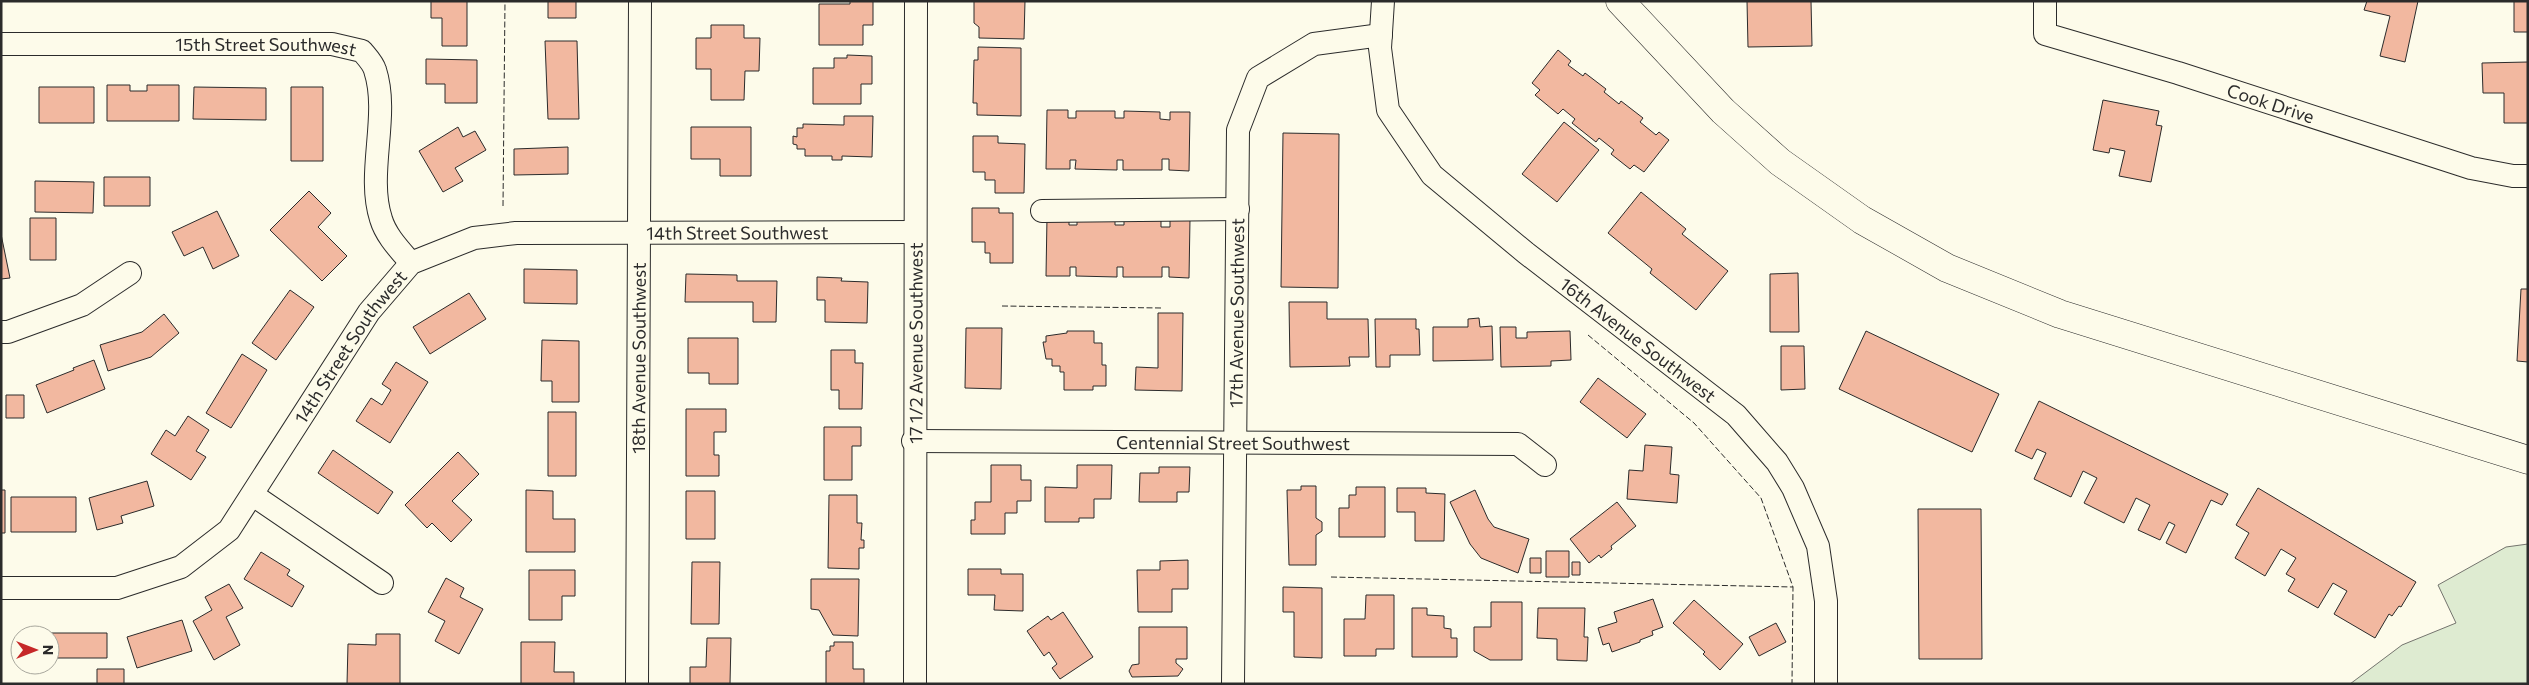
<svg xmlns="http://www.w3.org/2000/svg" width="2529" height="685" viewBox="0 0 2529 685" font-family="Commissioner,sans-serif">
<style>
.green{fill:#deebd1;stroke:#74746e}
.building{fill:#f2b8a0;stroke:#2b2b2b}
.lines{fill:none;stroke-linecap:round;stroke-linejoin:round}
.minor-casing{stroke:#2b2b2b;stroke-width:24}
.major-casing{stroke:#2b2b2b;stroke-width:29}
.minor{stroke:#fdfbea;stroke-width:22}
.major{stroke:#fdfbea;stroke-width:28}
.fence{stroke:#2b2b2b;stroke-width:1;stroke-dasharray:6 2.5;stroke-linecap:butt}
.labels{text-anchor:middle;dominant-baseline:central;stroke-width:4;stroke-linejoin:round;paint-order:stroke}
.street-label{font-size:18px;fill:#2b2b2b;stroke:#fdfbea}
</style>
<rect width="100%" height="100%" fill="#fdfbea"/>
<path class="green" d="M2528,544V684H2350L2402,645L2456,623L2438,585L2506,547Z"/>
<path class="building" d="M431,1H467V46H442V18H431Z
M548,1H576V18H548Z
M850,1H873V25H863V45H819V4H850Z
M974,1H1025L1024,39L979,38V27L974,23Z
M1747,1H1811L1812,46L1748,47Z
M2367,1H2418L2405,62L2380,56L2390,16L2364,10Z
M2514,1H2528V32H2514Z
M711,25H744V38H760L759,71H745L744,100H711V69H696V38H711Z
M545,41H577L579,119H548Z
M978,47L1021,48V116L977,115V103H973L974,60H978Z
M1558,50L1571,61L1568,65L1583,76L1585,73L1606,89L1604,92L1619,104L1621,101L1643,118L1640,122L1656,135L1659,132L1669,140L1644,172L1634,165L1630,169L1611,154L1614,150L1599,138L1596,142L1572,123L1575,119L1563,109L1558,114L1535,95L1540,90L1532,83Z
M847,55L872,56V84H861V104H813V68H834V58H847Z
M426,59L477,60V103H445V84H426Z
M2528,62V123H2504V93H2483L2482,63Z
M107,85H130V91H147V85H179V121H107Z
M39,87H94V123H39Z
M194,87L266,88V120L193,119Z
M291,87H323V161H291Z
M2103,100L2159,111L2156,125L2162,126L2151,182L2119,176L2125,151L2110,148L2109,153L2093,150Z
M1047,110H1068V118H1076V111H1115V118H1124V111L1160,112V119L1170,120V112H1190L1189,171L1169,170V159H1162V170H1123V160H1117V170L1075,169L1076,160H1070V169H1046Z
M844,116H873L872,157L842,156V160H832V156H805V149H797V145L793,144V136L797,137V128H803V124L844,125Z
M1564,122L1599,150L1557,202L1522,174Z
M458,127L463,137L475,131L486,150L455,168L463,181L443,192L419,151Z
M691,127H751V176H720V159H691Z
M1283,133L1339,134L1338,288L1281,287Z
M973,136H998V143L1025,144L1024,193H995V180H985V172H973Z
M568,147V174L514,175V149Z
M104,177H150V206H104Z
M35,181L94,182L93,213L35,212Z
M309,191L331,213L318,227L347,256L322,281L270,230Z
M1641,192L1686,229L1682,234L1728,271L1696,310L1650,273L1652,269L1608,233Z
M972,208H999V213H1013V263H990V253H985V242H972Z
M217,211L239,256L213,269L203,247L184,256L172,232Z
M1047,217H1069V225H1077V218H1115V225H1124V218L1161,219V227H1170V219H1190L1189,278L1169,277V267H1162V277H1123V267H1117V277L1076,276V267H1070V276H1046Z
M30,218H56V260H30Z
M1,234L10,278L1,279Z
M524,269L577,270V304L524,303Z
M1798,273L1799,332H1770V274Z
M686,274L737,275V281H777L776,322H753V302H685Z
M817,277L842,278L841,281L868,282L867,323L825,322V300H817Z
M2521,289H2528V362L2517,361Z
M290,290L314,307L276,360L252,343Z
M469,293L486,319L430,354L413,327Z
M1289,302H1327V319H1368L1369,357H1349L1350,366L1290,367Z
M1158,313H1183L1182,391L1135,390L1136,367L1158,368Z
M164,314L179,333L151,357L108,371L100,345L142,332Z
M1479,318L1480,327L1492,326L1493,360L1433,361V327H1468V319Z
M1375,319H1416V329H1419L1420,355H1390V367H1376Z
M1500,327H1516V338H1527V332L1570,331L1571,360L1551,361V366L1501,367Z
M966,328H1002L1001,389L965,388Z
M1067,331H1094V343H1102V365H1106V386H1093V390H1064V372H1060V366H1052V359H1046L1043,342H1046V336L1067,333Z
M1866,331L1999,394L1972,452L1839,389Z
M688,338H738V384H709V373H688Z
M542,340L579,341V402H552V381H541Z
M1781,346H1804L1805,389L1781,390Z
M831,350H855V363H863L862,409H839V390H831Z
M242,354L267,370L231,428L206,413Z
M94,360L105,389L47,413L36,385L74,370L73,368Z
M396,362L428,382L390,443L356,421L371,398L382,405L391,390L382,384Z
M1598,378L1646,414L1627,438L1580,402Z
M6,395H24V418H6Z
M2039,401L2228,494L2222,505L2211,500L2186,553L2166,543L2175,525L2169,522L2160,540L2138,530L2150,505L2136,498L2124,523L2084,503L2097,478L2083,471L2071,497L2034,479L2046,453L2037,449L2032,459L2015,451Z
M686,409H726V432H714V455H719V476H686Z
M548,412H576V476H548Z
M188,416L209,430L196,451L206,457L191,480L151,454L166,430L175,436Z
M824,427H861V446H852V480H824Z
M1645,445L1672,447L1670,474L1679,475L1677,503L1627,499L1629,470L1643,471Z
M333,450L393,492L378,514L318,473Z
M458,452L479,474L452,501L472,520L451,542L432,523L427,528L405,505Z
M991,465H1021V480H1031V501H1017V513H1005V534H971V520H975V502H991Z
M1077,465H1112L1111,499H1094V518H1079V522H1045V487L1077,488Z
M1159,467H1190L1189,492H1177V502H1139L1140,473H1159Z
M147,481L154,506L121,516L123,523L97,530L89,498Z
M1301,486H1316V518L1322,522V531L1316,535V565H1289L1287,490H1301Z
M1356,487H1385V537H1339V508H1349V495H1356Z
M1397,488H1426V493L1445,494L1444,541H1415V512H1397Z
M2258,488L2416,582L2401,607L2399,606L2392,616L2389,614L2375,638L2334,614L2347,591L2333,583L2318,608L2288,591L2295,579L2286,574L2296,558L2281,549L2265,576L2235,558L2249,533L2236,525Z
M1,490H5V533H1Z
M526,490L553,491V519H575V552H526Z
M1475,490L1488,519L1494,527L1529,539L1518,573L1481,558L1470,544L1450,502Z
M686,491H715V539H686Z
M829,495H857V523H862L861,540H864V548H859V569L828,568Z
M11,497H76V532H11Z
M1617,502L1636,526L1611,546L1612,549L1601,558L1599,555L1589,563L1570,539Z
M1918,509H1981L1982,659H1919Z
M1546,551H1569V577H1546Z
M261,552L290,570L287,575L304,586L292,607L244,579Z
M1530,558H1541V573H1530Z
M1188,560V589H1172V612H1138L1137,570H1160V561Z
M692,562H720L719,624H691Z
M1572,562H1580V575H1572Z
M968,569H1001V574H1023V611L994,610L995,595H968Z
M529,570H575V596H562V620H529Z
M446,578L464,588L460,597L483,609L459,654L435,641L445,621L428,612Z
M811,579H859L858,636L833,635L819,610L811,609Z
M229,584L243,608L226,617L240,645L214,660L193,621L212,610L205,597Z
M1283,587L1322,588V658L1294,657V612H1283Z
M1366,595H1394V649H1376V656H1344V619H1365Z
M1653,599L1663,627L1652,631L1653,635L1640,640V642L1612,652L1609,643L1603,645L1598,628L1617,622L1614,612Z
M1694,600L1743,644L1720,670L1703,654L1705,652L1673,623Z
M1491,602H1522V660H1490L1474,651V627H1491Z
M1412,608H1427V615L1444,616V628L1451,629V638H1457V657H1412Z
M1538,608H1585L1584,637H1588L1587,661L1557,660V639L1537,638Z
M1063,612L1093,657L1060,679L1052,668L1057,664L1049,652L1044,656L1027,631L1048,616L1051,620Z
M182,620L192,651L137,668L127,637Z
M1776,623L1786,642L1759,656L1749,637Z
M1139,627H1187V659H1176V663L1183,669L1178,676L1132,677L1129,671L1132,665L1139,664Z
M41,633H107V658H50V635H41Z
M376,634H400V684H347L348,644L376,645Z
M707,638H731L730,684H690V667H706Z
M521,642H555L554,672H574V684H521Z
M834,642H853V669H864V684H826V651H830V646H834Z
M97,669H124V684H97Z"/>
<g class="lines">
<g class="minor-casing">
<g id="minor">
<path id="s1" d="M1383,1L1380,48L1388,110L1432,175L1526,253L1736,415L1777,462L1793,488L1818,546L1826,601V684"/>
<path id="s2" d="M2045,1V34L2178,73L2471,168L2513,176H2528"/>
<path id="s3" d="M1,44H332L362,51C366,56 373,63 375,70C390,116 366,173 381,219C386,236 400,250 411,263"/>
<path d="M1042,211L1238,209"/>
<path d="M1,332H8L82,305L130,273"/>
<path id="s4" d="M913,441L1518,444L1545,465"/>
<path d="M253,495L382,583"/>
<path id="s5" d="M1,588H117L181,567L229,530L369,312L411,263L474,238L516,233L915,232"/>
<path id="s6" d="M637,684L640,1"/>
<path id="s7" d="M915,684L916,1"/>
<path id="s8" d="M1233,684L1238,130L1258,78L1314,44L1381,35"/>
</g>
</g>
<g class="major-casing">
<path id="major" d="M1620,1L1723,111L1780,162L1862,220L1947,268L2060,314L2528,460"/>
</g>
<use href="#minor" class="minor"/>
<use href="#major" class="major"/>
<path class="fence" d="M503,206L505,1
M1002,306L1162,308
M1588,335L1694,423L1761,498L1793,587L1792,684
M1331,577L1793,587"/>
</g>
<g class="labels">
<g class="street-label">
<text stroke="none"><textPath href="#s3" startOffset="265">15th Street Southwest</textPath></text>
<text stroke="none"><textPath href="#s2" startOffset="269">Cook Drive</textPath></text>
<text stroke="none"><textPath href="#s5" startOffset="899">14th Street Southwest</textPath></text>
<text stroke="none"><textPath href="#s8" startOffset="371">17th Avenue Southwest</textPath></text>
<text stroke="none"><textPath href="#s1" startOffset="452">16th Avenue Southwest</textPath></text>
<text stroke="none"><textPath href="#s7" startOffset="341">17 1/2 Avenue Southwest</textPath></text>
<text stroke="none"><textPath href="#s5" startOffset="464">14th Street Southwest</textPath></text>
<text stroke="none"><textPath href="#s6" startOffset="326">18th Avenue Southwest</textPath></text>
<text stroke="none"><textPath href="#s4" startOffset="320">Centennial Street Southwest</textPath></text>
</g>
</g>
<rect width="2529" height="685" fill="none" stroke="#2b2b2b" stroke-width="5"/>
<g transform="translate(35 650) rotate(90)"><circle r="24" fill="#fdfbea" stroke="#a9a89e"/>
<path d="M0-4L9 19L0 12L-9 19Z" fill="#c62828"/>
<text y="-8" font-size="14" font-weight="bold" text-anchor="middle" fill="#2b2b2b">N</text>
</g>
</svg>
